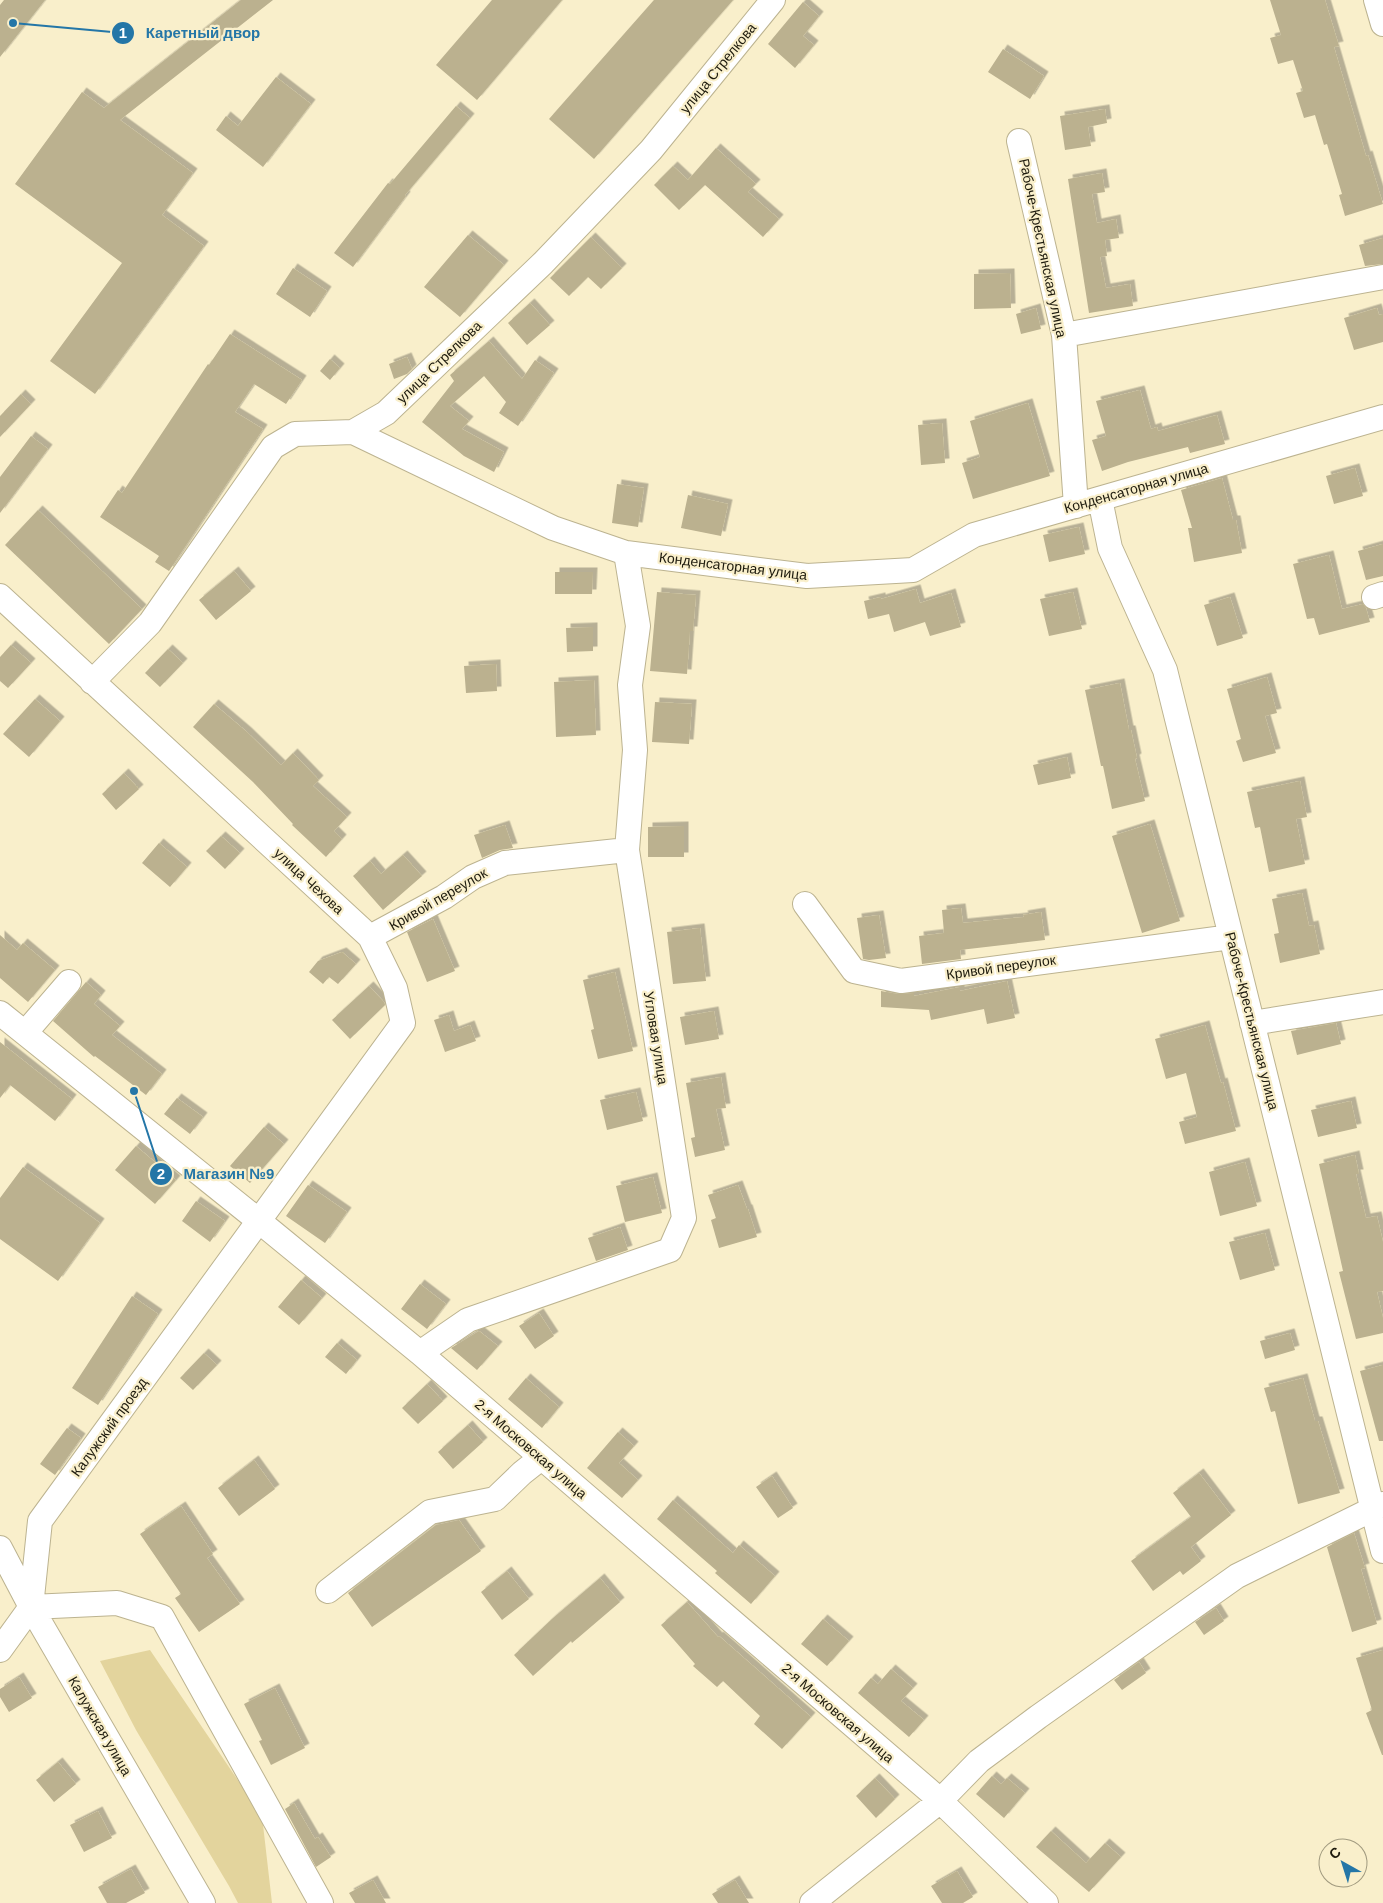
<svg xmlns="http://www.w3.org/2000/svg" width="1383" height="1903" viewBox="0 0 1383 1903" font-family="Arial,sans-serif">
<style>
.green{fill:#e3d49d}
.building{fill:#bbb18f;filter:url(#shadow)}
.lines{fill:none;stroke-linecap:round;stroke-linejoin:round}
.minor-casing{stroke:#bcb390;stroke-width:26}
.minor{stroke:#fff;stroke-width:24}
.labels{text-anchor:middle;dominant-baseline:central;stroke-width:4.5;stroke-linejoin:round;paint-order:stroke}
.street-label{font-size:14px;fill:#1d1a0d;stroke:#f9efcb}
.leader{fill:none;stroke:#2476a7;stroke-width:2}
.callout-dot{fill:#2476a7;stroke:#f9efcb;stroke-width:2}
.mark-label{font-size:15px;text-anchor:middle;font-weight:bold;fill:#fff}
.callout-label{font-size:15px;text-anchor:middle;font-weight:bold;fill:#2476a7;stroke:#f9efcb;stroke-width:4.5;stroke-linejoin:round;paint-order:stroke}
</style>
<defs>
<filter id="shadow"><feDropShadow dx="4.5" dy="-4.5" stdDeviation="0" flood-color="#0004"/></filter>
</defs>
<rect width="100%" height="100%" fill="#f9efcb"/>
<path class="green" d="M150,1650L262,1816L272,1903H238L229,1886L136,1730L100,1661Z"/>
<path class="building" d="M4,0H45L0,57V5Z
M241,0H273L120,120L193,173L162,215L204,246L95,394L50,361L122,263L15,184L82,92L104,108Z
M492,0H562L477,100L436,65Z
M654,0H733L594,159L549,119Z
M1270,0H1325L1339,46L1334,47L1366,156L1368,155L1383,204L1345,216L1339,195L1342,194L1327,144L1324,145L1315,115L1304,118L1296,93L1303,91L1293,60L1278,64L1270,38L1281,35Z
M803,2L819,16L803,36L814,45L795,68L768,44Z
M1003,49L1044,76L1030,99L988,72Z
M276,77L311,104L263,167L216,130L226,116L238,126Z
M456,106L470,118L405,195L406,196L353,267L334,253L388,183L390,184Z
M1105,109L1107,123L1088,127L1091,146L1065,150L1060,116Z
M716,148L756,184L748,192L779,219L763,237L705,185L679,210L654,185L673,166L688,180Z
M1102,173L1105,192L1092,194L1097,223L1116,219L1119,238L1105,240L1107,256L1100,257L1106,288L1130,284L1133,306L1089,313L1068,179Z
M468,235L504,265L460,317L424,287Z
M591,237L622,268L601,289L588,277L569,296L550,278Z
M1383,238V264L1365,266L1359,245Z
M293,268L327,291L310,317L276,294Z
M1010,273L1011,308L974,309V274Z
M530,303L550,325L527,345L508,323Z
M1036,308L1041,329L1021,334L1016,314Z
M1377,308L1379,315L1383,314V342L1354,350L1344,318Z
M230,334L302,380L286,404L254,384L235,412L263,429L169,571L155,562L159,556L100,517L118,490L122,493L208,364L209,365Z
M489,341L522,379L535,360L554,373L518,426L499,413L506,402L484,376L450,406L469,421L462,429L504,452L494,472L464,456L422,422L454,381L450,375Z
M407,357L412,369L407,374L394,379L389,364Z
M330,359L340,368L330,380L320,371Z
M1140,390L1151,429L1157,427L1158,431L1217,415L1225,444L1190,453L1188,447L1128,462L1102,471L1092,440L1106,436L1096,401Z
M21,394L31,404L0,437V416Z
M1028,403L1050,476L973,499L962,463L980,457L970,421Z
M942,423L945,463L921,465L918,425Z
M31,436L48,449L0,513V477Z
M1355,468L1363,496L1334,504L1326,476Z
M1222,478L1233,520H1236L1242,553L1194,562L1188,528H1192L1181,490Z
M617,484L644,488L638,527L612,523Z
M688,495L728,504L721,536L681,528Z
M38,510L142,609L109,644L5,545Z
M1079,527L1085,554L1049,562L1043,535Z
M1383,544V576L1366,580L1358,551Z
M1329,555L1342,609L1363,604L1366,608L1370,622L1319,635L1314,618L1307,619L1293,564Z
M234,571L251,591L216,620L199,600Z
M555,572H593L592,594H555Z
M916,589L920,603L951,593L961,627L930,636L925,622L894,632L889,614L868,619L864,601L881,597V599Z
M657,592L696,595L693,631H690L687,674L650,671Z
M1073,592L1082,629L1049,636L1040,599Z
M1230,597L1243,638L1217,646L1204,605Z
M593,627V651L567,652L566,628Z
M11,645L31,663L8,688L0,681V657Z
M168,649L183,663L160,687L145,673Z
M496,664L497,691L466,693L464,666Z
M1267,677L1277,713L1265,716L1276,753L1243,762L1236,741L1241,739L1227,689Z
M594,680L596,735L556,737L554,682Z
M1120,683L1129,730H1131L1137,758L1135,759L1145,801L1112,809L1103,766H1101L1085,690Z
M35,699L60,721L29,757L3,734Z
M655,702L692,704L689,744L652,742Z
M214,704L247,732L281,765L293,753L319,780L313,786L347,817L334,831L342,839L326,857L292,825L293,824L253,782L193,727Z
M1067,757L1071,778L1038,785L1033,765Z
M124,773L139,789L116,810L102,794Z
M1300,781L1307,817L1296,819L1305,864L1269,872L1260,827L1255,828L1247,792Z
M1150,824L1180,921L1142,933L1112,836Z
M505,825L513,848L500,850L482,858L474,835Z
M684,826V857H648V827Z
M221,836L240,853L225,869L206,851Z
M159,843L187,867L170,887L142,863Z
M403,855L422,876L383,910L353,876L370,861L381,874Z
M1302,893L1309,926L1314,925L1320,954L1280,963L1274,934L1279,933L1272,899Z
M961,908L963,923L1024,917L1023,915L1041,912L1045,940L960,950L961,959L922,964L919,936L944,933L942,910Z
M879,915L886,958L869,960L863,959L857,918Z
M433,919L455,971L427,982L407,932Z
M700,928L706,981L673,984L667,932Z
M0,935L17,950L23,943L55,970L28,1002L0,978Z
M342,952L356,964L338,984L329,977L323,984L309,972L318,961Z
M615,972L633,1051L598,1059L591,1030L594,1029L583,980Z
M1007,981L1015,1018L987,1024L984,1009L931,1020L929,1010L881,1007V991L898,994L914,993V996L960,987V991Z
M86,982L101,995L94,1004L120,1026L112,1035L162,1074L146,1095L95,1056L94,1057L53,1021Z
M369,986L384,1002L385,1005L350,1039L332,1020Z
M714,1011L719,1039L685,1045L680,1017Z
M449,1015L454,1031L470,1025L476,1041L445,1052L434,1020Z
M1336,1023L1341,1044L1297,1055L1291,1031Z
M1205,1025L1221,1083L1223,1082L1236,1131L1185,1144L1179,1122L1197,1117L1186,1073L1166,1079L1155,1039Z
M0,1042L72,1099L55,1121L10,1085L0,1098Z
M721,1077L726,1108L716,1109L725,1150L695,1157L691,1138L695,1137L686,1083Z
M636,1092L643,1121L607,1130L600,1100Z
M177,1098L203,1117L190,1134L164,1114Z
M1351,1101L1357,1128L1318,1137L1311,1110Z
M264,1127L284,1144L250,1183L230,1166Z
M136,1146L176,1180L155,1204L115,1170Z
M1355,1155L1359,1174H1356L1366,1218L1377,1216L1383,1242V1291L1377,1292L1383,1318V1333L1356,1339L1339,1272L1343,1271L1319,1164Z
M1245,1162L1257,1206L1220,1216L1209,1172Z
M23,1167L100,1223L58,1281L0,1239V1198Z
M653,1177L662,1213L625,1222L616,1186Z
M308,1185L347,1212L325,1243L286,1216Z
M738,1185L747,1209H748L757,1237L719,1248L711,1220L716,1218L708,1195Z
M196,1201L225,1221L210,1242L182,1221Z
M620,1227L628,1250L596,1261L588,1238Z
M1265,1233L1275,1270L1240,1280L1229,1242Z
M301,1280L322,1298L299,1325L278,1307Z
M420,1284L446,1304L427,1329L401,1309Z
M132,1296L158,1314L98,1405L72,1388Z
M539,1313L554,1336L535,1349L519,1326Z
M479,1331L498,1346L477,1370L451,1348Z
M1290,1333L1295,1350L1265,1359L1260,1341Z
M337,1343L357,1360L346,1374L325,1357Z
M204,1353L217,1365L193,1390L180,1378Z
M1383,1365V1441H1379L1360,1371Z
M526,1378L559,1407L542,1428L508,1399Z
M1303,1378L1315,1421H1318L1340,1493L1298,1504L1275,1411L1271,1412L1264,1388Z
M427,1384L443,1401L418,1424L402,1408Z
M468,1425L483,1442L453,1469L438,1452Z
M67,1428L81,1438L55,1475L40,1464Z
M618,1432L634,1446L619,1463L638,1480L622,1498L587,1468Z
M254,1460L275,1489L239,1516L218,1488Z
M1199,1473L1231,1515L1191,1547L1201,1561L1183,1575L1180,1571L1153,1591L1131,1561L1191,1517L1173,1493Z
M772,1476L793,1508L778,1518L756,1487Z
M673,1500L733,1553L739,1545L775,1576L751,1604L715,1573L717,1571L657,1519Z
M181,1506L213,1554L207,1558L240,1604L199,1632L175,1598L181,1594L140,1534Z
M459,1520L481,1551L372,1627L348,1593L436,1525Z
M1354,1533L1365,1568L1361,1569L1377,1624L1352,1632L1327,1547Z
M507,1571L529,1599L502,1620L481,1592Z
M600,1578L620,1602L572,1643L571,1641L533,1676L514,1655L552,1619Z
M687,1602L718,1637L719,1636L811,1717L782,1749L754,1724L760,1716L723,1681L717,1687L693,1666L695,1664L661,1625Z
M1216,1608L1224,1621L1204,1635L1195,1622Z
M823,1619L849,1641L827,1666L801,1644Z
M1383,1650V1755H1382L1366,1713L1372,1710L1356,1658Z
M1139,1662L1146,1673L1122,1690L1114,1680Z
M891,1669L913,1688L901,1701L924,1720L909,1737L858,1693L871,1678L878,1684Z
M19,1677L32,1698L9,1712L0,1697V1689Z
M275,1688L305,1748L271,1765L259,1741L262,1740L244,1704Z
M58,1762L76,1784L54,1802L36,1780Z
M992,1776L1001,1784L1007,1778L1025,1793L1004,1818L976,1794Z
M875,1778L895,1799L876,1818L856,1796Z
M294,1803L315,1839L318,1837L331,1857L316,1867L285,1809Z
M98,1811L112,1838L84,1852L70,1825Z
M1051,1831L1086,1863L1105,1843L1121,1857L1089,1892L1036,1847Z
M131,1869L145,1893L126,1903H107L98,1887Z
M957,1871L973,1897L963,1903H942L931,1886Z
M373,1880L386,1903H355L349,1893Z
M735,1880L749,1903H718L712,1894Z"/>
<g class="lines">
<g class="minor-casing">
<path id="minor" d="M1376,0L1383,24
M1019,141L1064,335L1076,506
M1064,335L1383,277
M353,432L553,528L626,553L807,576L913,570L974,535L1383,417
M1100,499L1110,548L1165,670L1383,1551
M0,596L370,937L395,988L403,1023L40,1521L31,1607L0,1650
M1374,597L1383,594
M92,682L150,623L273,447L295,434L353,432L386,413L543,263L651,150L773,0
M805,904L854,971L901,981L1231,937
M370,937L444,897L473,877L505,863L627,850
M0,1013L259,1221L420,1353L933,1794L1046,1903
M1252,1023L1383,1002
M25,1033L69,982
M420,1353L468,1320L670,1250L684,1218L627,850L635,750L630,685L638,626L626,553
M0,1548L31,1607L203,1903
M328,1591L430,1512L495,1499L522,1473L541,1458
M31,1607L117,1603L162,1617L321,1903
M812,1903L940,1801L979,1761L1038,1717L1237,1576L1383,1504"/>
</g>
<use href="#minor" class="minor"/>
</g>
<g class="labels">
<g class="street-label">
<text transform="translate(718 68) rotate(-51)">улица Стрелкова</text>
<text transform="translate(1043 248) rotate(78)">Рабоче-Крестьянская улица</text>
<text transform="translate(439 362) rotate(-44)">улица Стрелкова</text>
<text transform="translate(1136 488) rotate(-16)">Конденсаторная улица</text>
<text transform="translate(733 566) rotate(7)">Конденсаторная улица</text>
<text transform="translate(309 881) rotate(43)">улица Чехова</text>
<text transform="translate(438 899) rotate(-30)">Кривой переулок</text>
<text transform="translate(1001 967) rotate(-8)">Кривой переулок</text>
<text transform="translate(1252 1021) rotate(76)">Рабоче-Крестьянская улица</text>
<text transform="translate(656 1038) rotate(81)">Угловая улица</text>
<text transform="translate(109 1427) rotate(-54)">Калужский проезд</text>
<text transform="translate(531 1449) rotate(41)">2-я Московская улица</text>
<text transform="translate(838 1713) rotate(41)">2-я Московская улица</text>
<text transform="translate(100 1726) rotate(60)">Калужская улица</text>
</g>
</g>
<path class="leader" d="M13 23L123 33M134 1091L161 1174"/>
<g class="callout-dot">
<circle cx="13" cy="23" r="5"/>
<circle cx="134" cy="1091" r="5"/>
<circle cx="123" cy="33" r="12"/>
<circle cx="161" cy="1174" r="12"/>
</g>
<g class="mark-label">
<text x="123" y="38">1</text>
<text x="161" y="1179">2</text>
</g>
<g class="callout-label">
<text x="203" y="38">Каретный двор</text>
<text x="229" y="1179">Магазин №9</text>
</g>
<g transform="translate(1343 1863) rotate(321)"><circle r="24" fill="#f9efcb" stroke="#a19a7f"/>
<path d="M0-4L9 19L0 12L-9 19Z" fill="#2476a7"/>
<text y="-8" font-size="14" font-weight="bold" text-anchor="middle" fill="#1d1a0d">С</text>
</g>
</svg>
